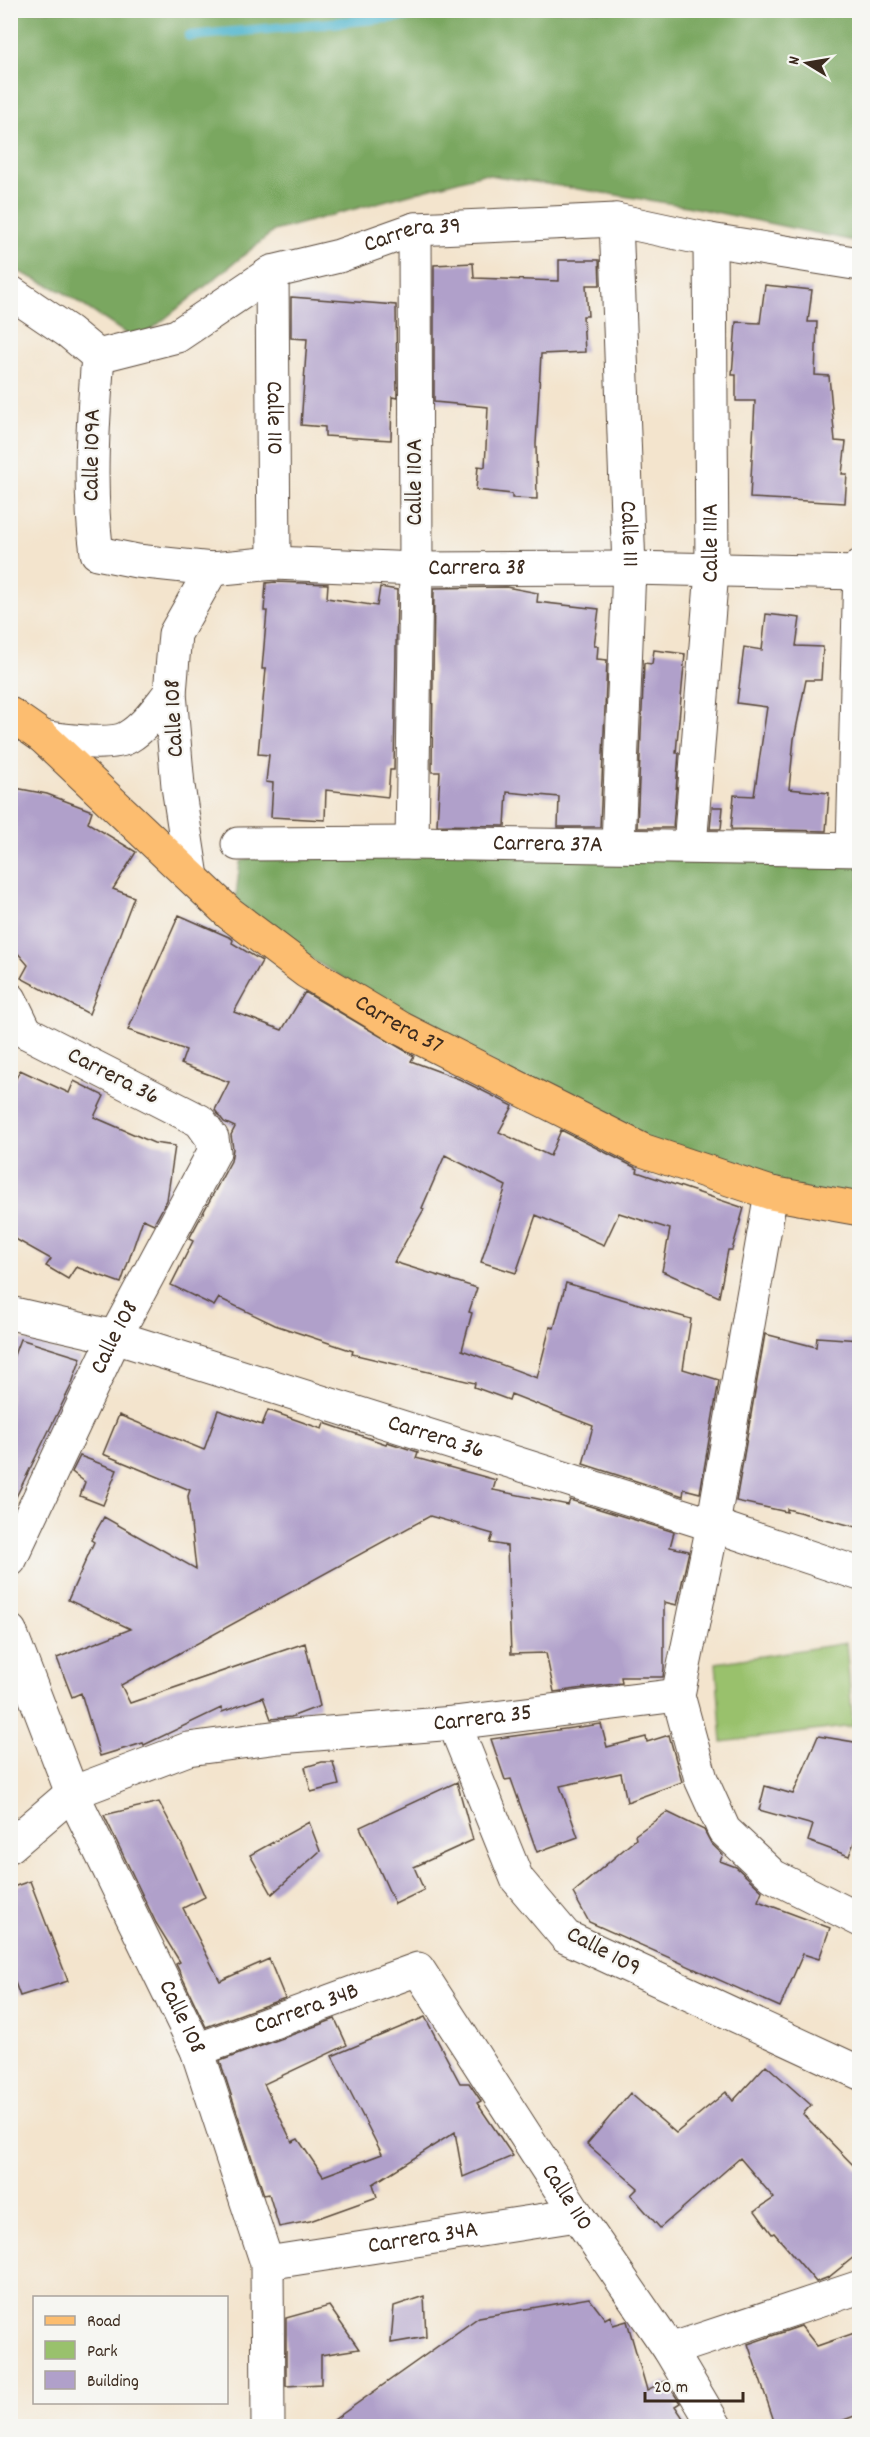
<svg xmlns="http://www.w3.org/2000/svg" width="870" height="2437" viewBox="0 0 870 2437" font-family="Dekko,sans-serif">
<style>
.green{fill:#99c16c;stroke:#6a7645;stroke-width:1.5}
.forest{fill:#7aa760;stroke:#5a683f;stroke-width:1.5}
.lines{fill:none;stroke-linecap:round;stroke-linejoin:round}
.stream{stroke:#4fb5cd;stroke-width:10}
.building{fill:#b0a0ca}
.minor-casing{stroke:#574638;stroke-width:35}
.major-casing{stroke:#574638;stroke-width:35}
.minor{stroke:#fff;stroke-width:33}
.major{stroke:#fcbd6f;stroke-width:33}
.labels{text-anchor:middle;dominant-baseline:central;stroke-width:4.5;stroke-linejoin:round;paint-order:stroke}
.street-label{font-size:24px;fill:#3b2a1e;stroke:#f6f6f2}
</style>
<rect width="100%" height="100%" fill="#f6f6f2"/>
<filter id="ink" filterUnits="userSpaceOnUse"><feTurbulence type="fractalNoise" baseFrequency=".0167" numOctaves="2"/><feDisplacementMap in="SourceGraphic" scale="12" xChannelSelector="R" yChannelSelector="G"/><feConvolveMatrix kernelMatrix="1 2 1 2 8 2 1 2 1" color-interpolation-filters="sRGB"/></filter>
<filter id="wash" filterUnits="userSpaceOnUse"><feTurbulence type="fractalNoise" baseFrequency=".008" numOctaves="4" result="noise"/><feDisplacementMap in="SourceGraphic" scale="24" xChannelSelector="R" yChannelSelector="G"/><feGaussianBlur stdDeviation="1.35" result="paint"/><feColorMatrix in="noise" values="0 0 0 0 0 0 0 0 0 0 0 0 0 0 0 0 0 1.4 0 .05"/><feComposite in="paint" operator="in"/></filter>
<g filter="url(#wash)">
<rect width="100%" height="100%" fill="#f3e4cd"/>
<path class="green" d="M846,1643L853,1726L722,1742L716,1663Z"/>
<path class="forest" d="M11,11H859V242L686,206L483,174L274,231L137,341L63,292L11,268Z
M270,849L859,854V1209L642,1150L316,962L235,904L240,862Z"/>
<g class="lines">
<path class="stream" d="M189,36L419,15L446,10"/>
</g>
<g id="blocks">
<path class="building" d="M559,260H599L600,285H586L588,316H583L585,352L541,354L536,444L537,499L512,498V494L476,490L478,466L485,467L488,407L434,402V265L473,263L474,278L559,281Z
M765,285L812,290L808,322H817L815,375L829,376L835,441L846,442L842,474H847L845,503L750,498L755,401H736V375H732L736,322L760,323Z
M291,297L396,305L397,398L392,397L391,440L325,436V427L301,425L307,339L291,338Z
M275,582L328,584L327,598L377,606L380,587L397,590L394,770H390L388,797L326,790L325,820L271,817L273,783L266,782L269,755L258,754L266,669H262L267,611H264L266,583Z
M506,587L538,593L537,602L599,609L594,646H598L597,659L607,660L600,827H558L559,797L507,792L505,826L437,825L440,772H432L434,588Z
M766,614L800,618L796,646L823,647L821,680H806L794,739L789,789L829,793L826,831L731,829L734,795L754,796L767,707L737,703L744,647L762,650Z
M654,650L685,654L676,753H679L673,828H637L644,663L652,664Z
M10,787L47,794L92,811L88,823L136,852L113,889L134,897L89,1014L21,978L28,965L10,944Z
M712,807H723L721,829H710Z
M179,915L231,938L233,940L232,943L262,961L234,1012L282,1030L305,992L414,1056L411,1061L459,1079L513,1106L499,1132L550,1156L561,1130L638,1169L637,1172L744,1208L732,1250H728L719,1297L662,1271L670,1229L619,1213L604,1245L536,1215L516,1273L481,1262L506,1186L445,1155L422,1208L424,1209L394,1262L477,1288L469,1312L472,1313L462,1350L537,1378L550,1327L554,1328L566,1283L691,1319L683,1369L719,1380L700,1493L684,1489L683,1496L583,1464L593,1426L511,1394L509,1400L474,1387L475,1383L352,1354L353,1351L275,1325L219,1298L214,1306L171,1285L193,1241L189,1239L231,1161L233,1149L231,1135L235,1127L224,1122L215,1110L229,1082L181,1064L186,1050L128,1030Z
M20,1070L69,1093L74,1081L104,1096L94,1117L154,1143L175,1146L167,1200L154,1224L143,1219L121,1283L76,1267L68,1279L46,1266L51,1259L10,1236V1091Z
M765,1334L816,1347L817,1337L860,1340V1528L787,1509V1512L736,1501Z
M20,1339L81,1358L71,1386L10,1509V1366Z
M218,1410L262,1425L268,1410L322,1429L324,1423L386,1444L387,1442L418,1452L416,1458L496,1480L493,1490L568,1505L570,1500L674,1532L670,1547L689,1551L677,1605L664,1602V1668L663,1677H621L622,1683L554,1692L546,1653L511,1654L507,1546L490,1543L493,1534L430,1516L121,1685L130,1703L305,1643L320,1706L291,1717L271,1719L263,1697L222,1712L221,1708L144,1745L143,1743L100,1756L81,1693L72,1697L57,1658L131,1629L68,1600L94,1542L91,1540L104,1517L196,1569L188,1496L190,1490L103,1454L119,1415L204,1450Z
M80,1456L117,1470L103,1505L80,1496L85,1482L72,1472Z
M601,1724L607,1747L646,1737L647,1742L669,1735L682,1782L627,1802L621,1773L560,1786L578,1837L537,1852L511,1779L505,1780L491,1739Z
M818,1736L860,1743V1826L849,1856L808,1841L813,1825L759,1810L765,1786L793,1794Z
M322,1762H333L339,1785L311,1792L305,1767Z
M457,1782L473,1840L414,1867L424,1890L395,1904L360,1827Z
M159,1802L182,1845L205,1897L183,1908L220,1981L269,1959L285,1998L206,2027L176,1964L180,1962L156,1923L104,1815Z
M667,1812L704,1830L711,1843L723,1855L720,1861L736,1867L762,1891L758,1901L830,1928L819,1959L803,1954L780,2007L589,1922L573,1893L636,1839L635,1835Z
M309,1822L320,1851L272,1894L250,1855Z
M30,1881L68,1981L20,1996L10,1969V1888Z
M425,2017L460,2083H469L481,2101L477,2103L513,2156L463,2177L455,2132L373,2184L377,2197L310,2221L279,2227L269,2194L264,2195L220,2061L335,2019L347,2045L264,2084L292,2142L298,2139L323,2176L382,2154L332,2056Z
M766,2065L811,2105L803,2114L860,2172V2252L829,2277L816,2282L774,2233L772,2234L755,2211L774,2198L740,2158L660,2228L631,2195L638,2188L587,2144L630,2093L676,2133L726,2092L733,2101Z
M424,2296L426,2337L391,2343L394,2306Z
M589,2298L605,2319L610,2316L613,2325L627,2321L647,2390L666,2381L680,2403L675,2406L689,2427H324L479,2317Z
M329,2306L359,2349L321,2355V2384L286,2386V2318Z
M801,2326L817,2346L860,2331V2414L825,2427H776L748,2344Z"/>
</g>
</g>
<g filter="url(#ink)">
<use href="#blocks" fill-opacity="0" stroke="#574638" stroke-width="1.5"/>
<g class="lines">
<g class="minor-casing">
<g id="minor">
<path id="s1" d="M616,220L629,568L618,845"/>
<path id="s2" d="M272,272L274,563"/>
<path d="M10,292L69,332L98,356"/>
<path id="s3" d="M98,356C93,422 88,487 97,553L137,561L212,569L274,563L416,569L629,568L860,573"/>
<path id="s4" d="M98,356L177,336L272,272L339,256L415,229L616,220L710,240L860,264"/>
<path d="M43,737C61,740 112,747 128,737C145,727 157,709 170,693"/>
<path d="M412,843L416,569L415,229"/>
<path id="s5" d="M238,844L412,843L860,850"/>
<path id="s6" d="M690,846L712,571L710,240"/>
<path d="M853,849L860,566"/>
<path d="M192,877L178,786L170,693L175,634L212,569"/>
<path d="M10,999L26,1032"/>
<path d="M771,1193L713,1525L678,1695L701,1779L724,1830L773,1876L860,1920"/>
<path id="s7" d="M10,1313L115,1337L713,1525L860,1574"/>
<path id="s8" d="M10,1560L115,1337L214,1152L212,1138L200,1121L26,1032"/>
<path id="s9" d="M10,1631L72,1793L197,2050L267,2263L268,2426"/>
<path d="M454,1723L517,1879L566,1937L860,2073"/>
<path id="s10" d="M10,1846L72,1793L188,1749L279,1737L454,1723L678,1695"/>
<path id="s11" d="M197,2050L418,1969L577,2215L670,2350L715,2426"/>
<path id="s12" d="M267,2263L577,2215"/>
<path d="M670,2350L860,2287"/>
</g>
</g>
<g class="major-casing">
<g id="major">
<path id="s13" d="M10,714L43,737L229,913L307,972L402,1029L642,1150L771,1193L860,1209"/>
</g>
</g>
<use href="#minor" class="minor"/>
<use href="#major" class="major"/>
</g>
</g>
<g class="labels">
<g class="street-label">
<text stroke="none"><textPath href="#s4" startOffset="342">Carrera 39</textPath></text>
<text stroke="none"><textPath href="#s2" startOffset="146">Calle 110</textPath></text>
<text transform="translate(93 455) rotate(-89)">Calle 109A</text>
<text transform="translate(416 482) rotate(-90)">Calle 110A</text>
<text stroke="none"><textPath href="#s1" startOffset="314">Calle 111</textPath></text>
<text stroke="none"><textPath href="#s6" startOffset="304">Calle 111A</textPath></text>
<text stroke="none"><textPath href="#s3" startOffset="579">Carrera 38</textPath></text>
<text transform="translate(175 718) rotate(-93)">Calle 108</text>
<text stroke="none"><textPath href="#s5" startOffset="310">Carrera 37A</textPath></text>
<text stroke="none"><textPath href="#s13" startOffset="500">Carrera 37</textPath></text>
<text transform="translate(113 1077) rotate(27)">Carrera 36</text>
<text stroke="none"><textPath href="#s8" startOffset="246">Calle 108</textPath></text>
<text stroke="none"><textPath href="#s7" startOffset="444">Carrera 36</textPath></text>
<text stroke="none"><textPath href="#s10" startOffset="502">Carrera 35</textPath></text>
<text transform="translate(603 1952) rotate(28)">Calle 109</text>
<text stroke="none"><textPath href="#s11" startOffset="117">Carrera 34B</textPath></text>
<text stroke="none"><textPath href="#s9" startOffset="423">Calle 108</textPath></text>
<text stroke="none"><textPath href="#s11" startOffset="508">Calle 110</textPath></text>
<text stroke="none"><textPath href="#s12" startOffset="158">Carrera 34A</textPath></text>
</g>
</g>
<rect width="870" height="2437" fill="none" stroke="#f6f6f2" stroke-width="36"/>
<rect x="33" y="2296" width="195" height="108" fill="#f6f6f2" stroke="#aba49d" stroke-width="1.5"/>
<rect x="45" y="2316" width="30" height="9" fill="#fcbd6f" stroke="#aba49d" stroke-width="1.5"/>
<text x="87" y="2326" font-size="18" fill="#3b2a1e">Road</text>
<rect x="45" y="2341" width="30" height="18" fill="#99c16c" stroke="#aba49d" stroke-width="1.5"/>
<text x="87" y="2356" font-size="18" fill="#3b2a1e">Park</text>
<rect x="45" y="2371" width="30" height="18" fill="#b0a0ca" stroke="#aba49d" stroke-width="1.5"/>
<text x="87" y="2386" font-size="18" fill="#3b2a1e">Building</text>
<g transform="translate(807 63) rotate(281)" stroke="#f6f6f2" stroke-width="4.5" paint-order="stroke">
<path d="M0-4.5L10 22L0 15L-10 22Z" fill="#3b2a1e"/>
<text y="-9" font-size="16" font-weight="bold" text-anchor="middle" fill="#3b2a1e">N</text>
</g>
<path d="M645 2392v9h98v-9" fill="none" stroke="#3b2a1e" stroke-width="3"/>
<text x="654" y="2392" font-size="18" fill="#3b2a1e" stroke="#f6f6f2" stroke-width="4.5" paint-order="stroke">20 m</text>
</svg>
